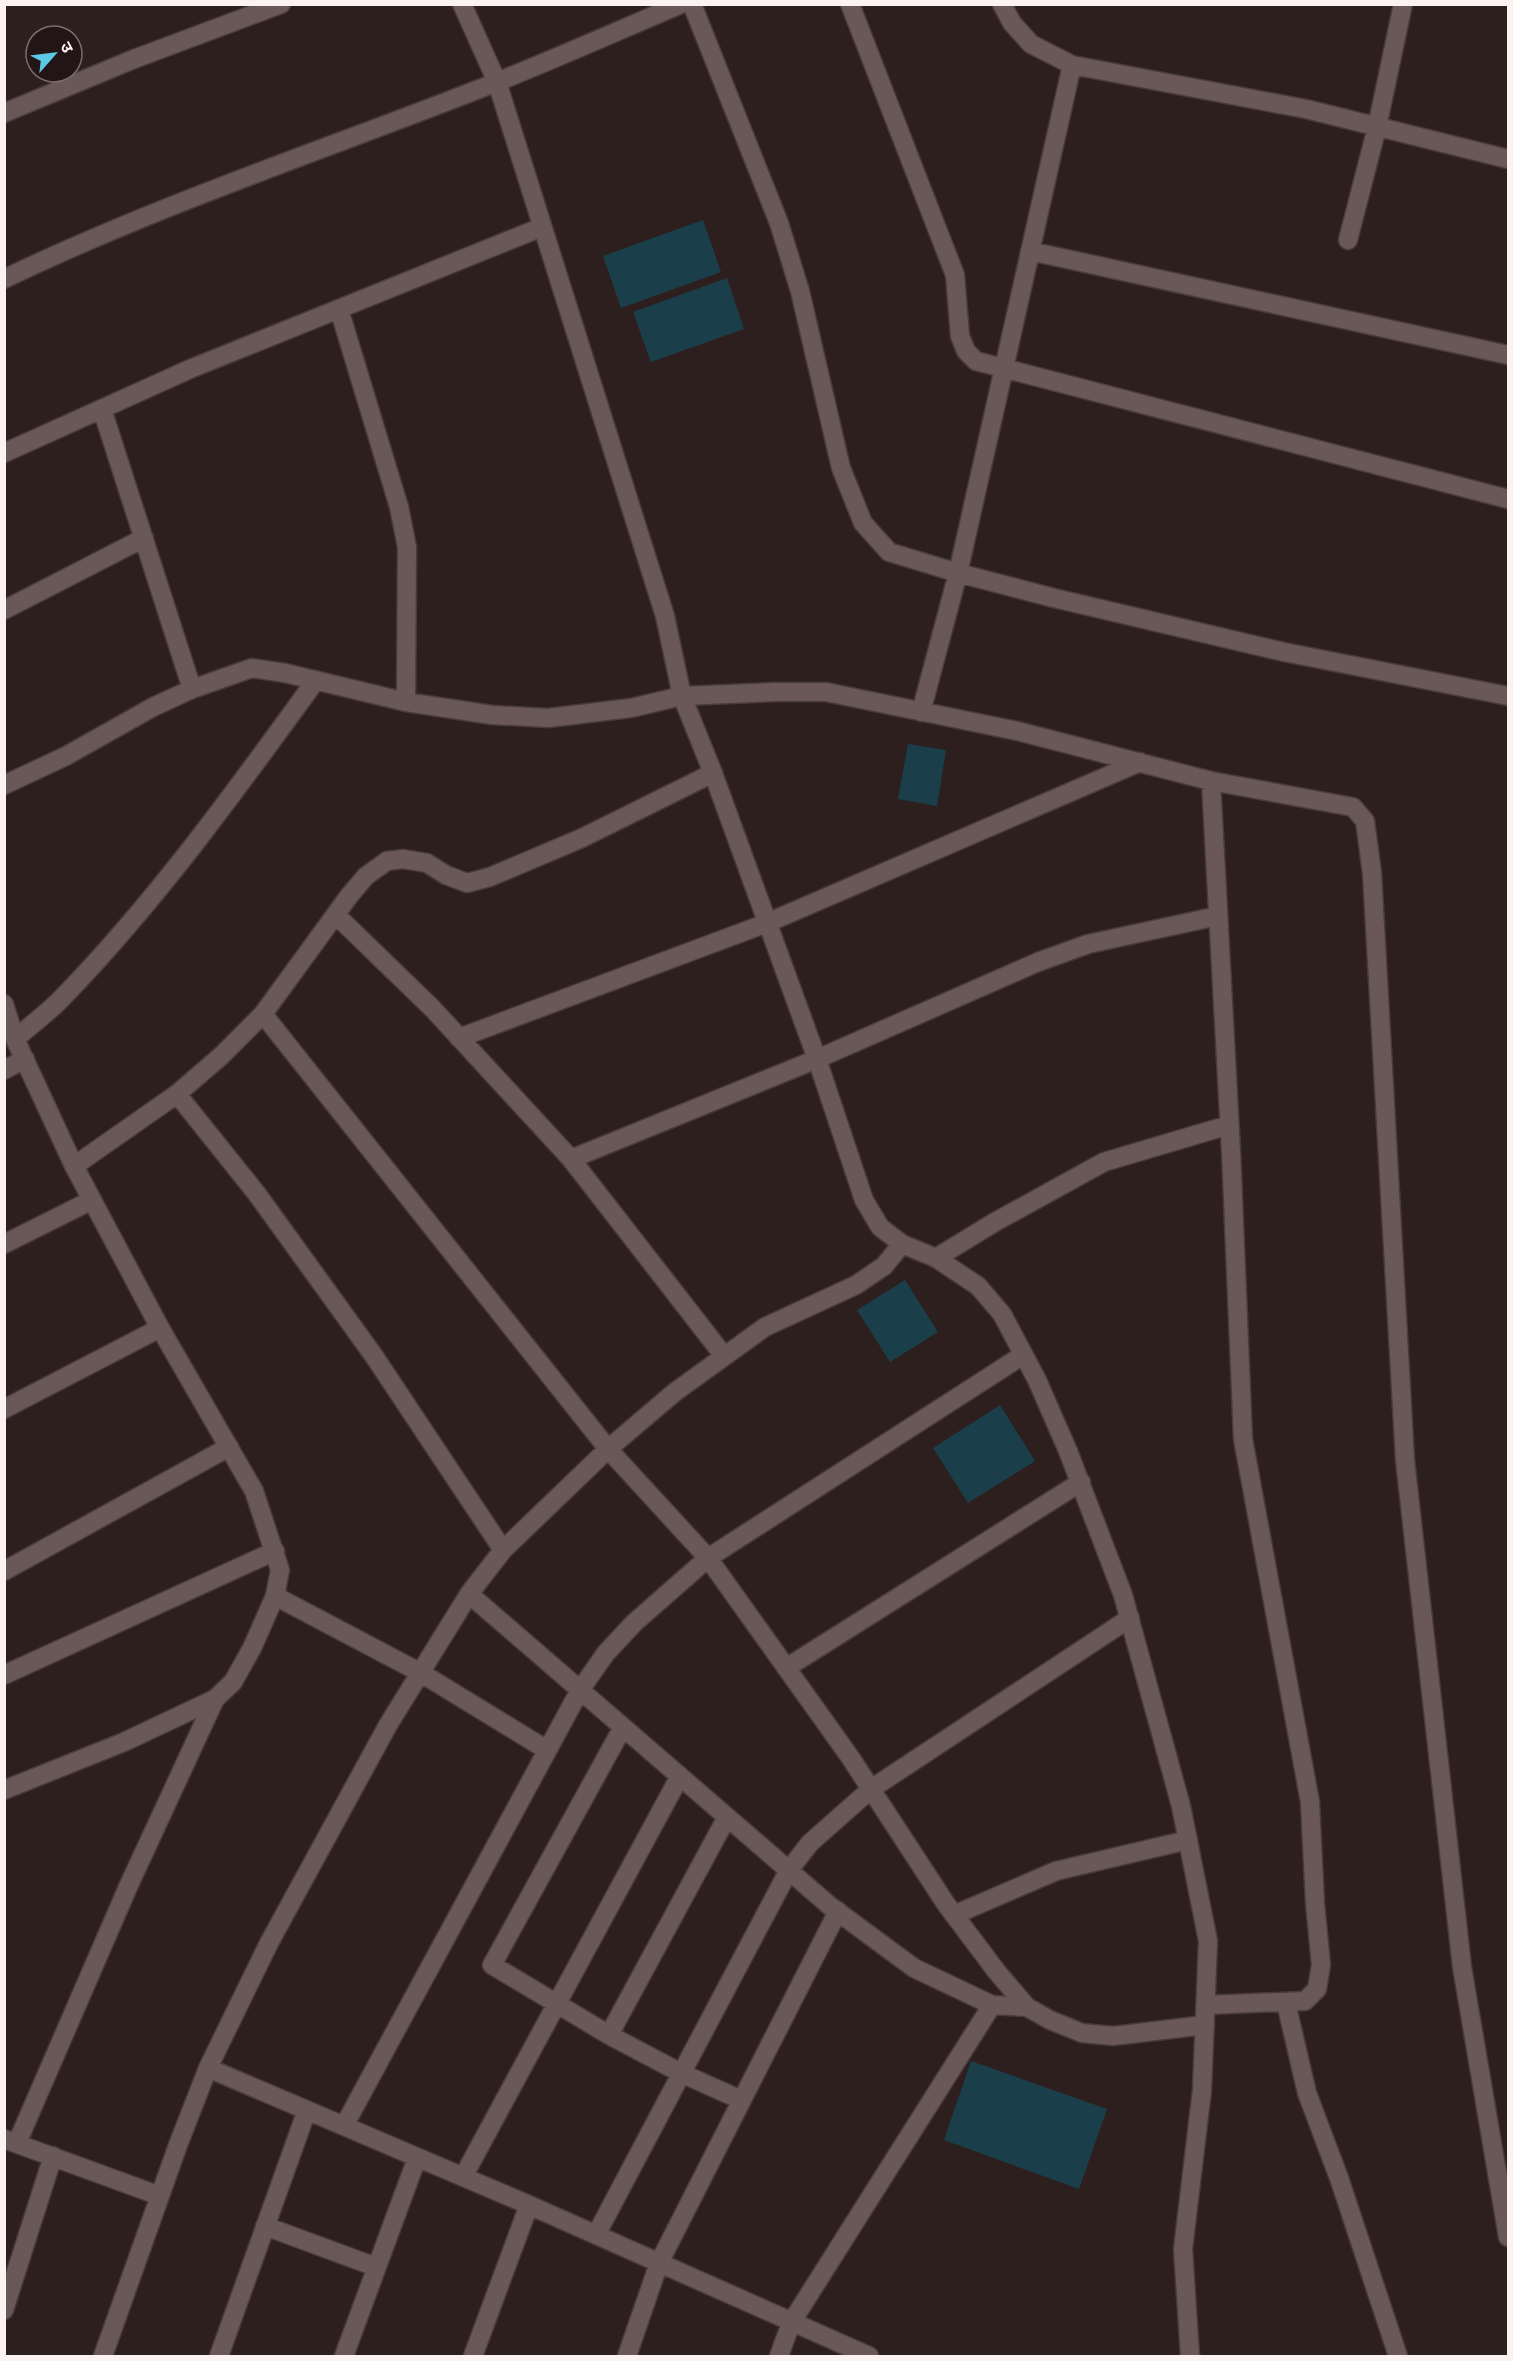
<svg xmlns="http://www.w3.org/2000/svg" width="1513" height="2361" viewBox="0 0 1513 2361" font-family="Manrope,'Noto Sans Devanagari',sans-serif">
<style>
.building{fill:#1b3f4a}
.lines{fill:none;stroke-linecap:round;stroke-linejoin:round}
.minor-casing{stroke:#483b3b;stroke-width:21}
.tertiary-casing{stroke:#483b3b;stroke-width:21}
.minor{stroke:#695857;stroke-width:18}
.tertiary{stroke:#695857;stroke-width:18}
</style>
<rect width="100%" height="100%" fill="#2d1f1e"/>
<path class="building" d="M703,220L721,272L621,308L603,256Z
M727,278L744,329L651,362L633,312Z
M908,744L946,750L937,806L898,799Z
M905,1280L938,1332L890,1362L857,1310Z
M1000,1405L1035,1461L968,1503L933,1448Z
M971,2061L1107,2109L1079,2189L944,2140Z"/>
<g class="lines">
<g class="minor-casing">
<path id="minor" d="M692,4L779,223L800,291L841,468L863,523L889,552L958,573L1054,598L1284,652L1508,696
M850,4L955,275L960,336L966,351L976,361L1508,499
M1002,4L1012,23L1031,44L1072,65L1306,109L1508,159
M4,113L134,59L281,4
M1348,240L1377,127L1403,4
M1030,251L1508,355
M4,279C164,202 333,147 497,82C559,57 620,30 681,4
M339,309L399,507L407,547L406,702
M102,409L192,689
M4,453L190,369L542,227
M4,610L144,538
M921,712L958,573L1072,65
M4,785L66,756L153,707L192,689L252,668L285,673L406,702L492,715L548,718L631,708L682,696L775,692H826L1017,731L1211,781L1353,807L1365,821L1372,873L1405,1460L1462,1967L1508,2237
M336,915L433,1009L571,1159L724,1356
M263,1014L608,1449L708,1558L850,1757L946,1904L997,1972L1027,2007L1050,2020L1082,2033L1113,2036L1205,2025
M459,1038L767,923L1140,762
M15,1039C31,1025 49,1012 63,997C157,900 237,789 316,680
M4,1070L25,1059
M177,1094L257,1194L374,1356L503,1550
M571,1159L817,1059L1038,962L1088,944L1218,916
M74,1166L177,1094L221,1056L263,1014L349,896L366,876L387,861L403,859L427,863L446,875L467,883L490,877L582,838L713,773
M4,1244L92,1200
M936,1258L995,1222L1104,1162L1229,1125
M4,1409L160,1328
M4,1571L229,1447
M469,1594L830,1906L914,1968L992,2005L1027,2007
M275,1596L421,1673L547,1750
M786,1668L1081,1482
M4,1675L275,1551
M727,1817L609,2035L681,2073L741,2100
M954,1915L1056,1871L1188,1840
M1286,2003L1307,2093L1339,2178L1398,2356
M1206,2005L1305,2001L1317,1989L1321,1965L1315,1903L1310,1802L1243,1439L1231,1151L1211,781
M609,2035L492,1965L623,1727
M208,2068L529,2205L869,2356
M344,2126L580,1690L606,1653L634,1623L708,1558L1023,1355
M4,2139L160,2196
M17,2143L128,1887L215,1699
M463,2177L680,1776
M265,2226L376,2267
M596,2235L789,1870L810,1843L871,1789L1130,1618
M4,2310L53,2156
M103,2356L178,2145L208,2068L269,1943L388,1725L469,1594L503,1550L608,1449L675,1392L765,1327L856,1285L884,1266L902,1244
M219,2356L307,2110
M344,2356L417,2158
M473,2356L529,2205
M627,2356L659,2263L838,1911
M779,2356L791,2323L992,2005"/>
</g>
<g class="tertiary-casing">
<path id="tertiary" d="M462,4L497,82L665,616L682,696L713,773L817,1059L864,1200L880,1227L902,1244L936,1258L978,1286L1002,1314L1037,1380L1068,1451L1123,1595L1181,1806L1208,1941L1202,2090L1183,2249L1190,2356
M4,1004L15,1039L74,1166L160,1328L254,1491L280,1570L275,1596L252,1648L233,1682L215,1699L124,1742L4,1790"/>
</g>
<use href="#minor" class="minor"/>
<use href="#tertiary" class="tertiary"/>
</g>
<rect width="1513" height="2361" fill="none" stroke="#fcf2f1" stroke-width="12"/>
<g transform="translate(54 54) rotate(62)"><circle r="28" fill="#231515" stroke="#7a6d6d" stroke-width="1.5"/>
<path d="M0-4.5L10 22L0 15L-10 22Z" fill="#5bc8e6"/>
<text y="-9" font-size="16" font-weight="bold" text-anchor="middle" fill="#fcf2f1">उ</text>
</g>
</svg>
